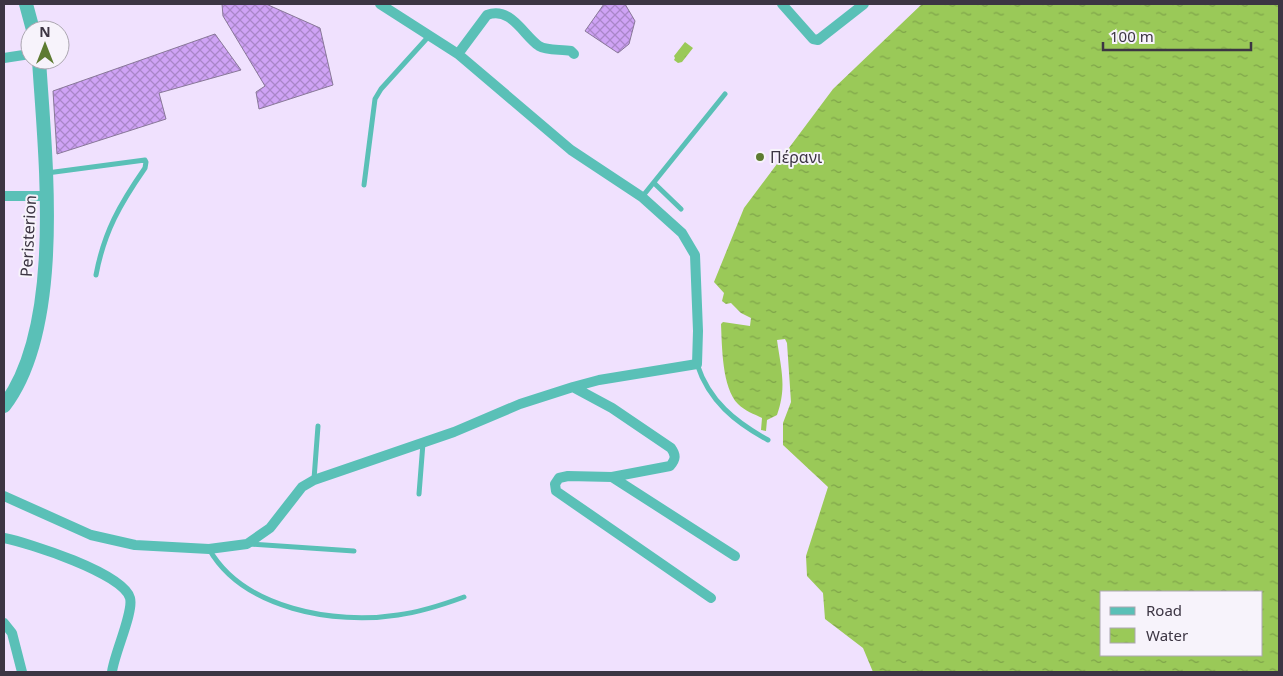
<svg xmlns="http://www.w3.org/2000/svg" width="1283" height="676" viewBox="0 0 1283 676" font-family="'Noto Sans',sans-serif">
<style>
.water{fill:url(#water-ripples);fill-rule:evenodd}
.building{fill:url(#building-cross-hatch);stroke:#887798}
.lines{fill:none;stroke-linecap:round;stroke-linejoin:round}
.service{stroke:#5ac0b7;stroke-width:5}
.minor{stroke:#5ac0b7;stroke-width:10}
.tertiary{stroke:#5ac0b7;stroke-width:14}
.poi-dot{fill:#5d7b31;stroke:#f7f3fb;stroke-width:2}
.labels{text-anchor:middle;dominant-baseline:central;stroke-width:4;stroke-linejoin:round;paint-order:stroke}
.poi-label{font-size:16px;fill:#3c3543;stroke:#f7f3fb;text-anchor:start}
.street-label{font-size:16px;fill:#3c3543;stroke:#f7f3fb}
</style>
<defs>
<pattern id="water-ripples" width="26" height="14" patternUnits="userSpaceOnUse" patternTransform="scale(1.25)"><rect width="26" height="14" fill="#9ac958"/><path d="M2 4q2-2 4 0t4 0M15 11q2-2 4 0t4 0" fill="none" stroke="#7fa44a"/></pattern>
<pattern id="building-cross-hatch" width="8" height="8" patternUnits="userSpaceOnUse" patternTransform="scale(1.25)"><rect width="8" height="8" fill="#cfa3f5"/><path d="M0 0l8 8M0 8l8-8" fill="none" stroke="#a986c8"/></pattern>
</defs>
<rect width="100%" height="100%" fill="#f0e1fe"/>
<path class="water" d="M922,4H1279V672H873L863,648L825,619L823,593L807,576L806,556L828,487L783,445V423L791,402L787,343L785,339L777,340C781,369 787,387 777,415L767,420L766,431L761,430L762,418C754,414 745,411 738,404C722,388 722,346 721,324L723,322L750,326L751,318L741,313L731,303L726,304L722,301L724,293L714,282L744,208L833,89ZM1102,592H1262V655H1102Z
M685,42L693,48L682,62L678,63L674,60L675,58L674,56Z"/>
<path class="building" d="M222,4H266L320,28L333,85L259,109L256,92L265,86L223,16Z
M604,4H625L635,21L629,44L618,53L585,31Z
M215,34L241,70L159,93L166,119L57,154L53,91Z"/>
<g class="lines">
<path class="service" d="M47,173L145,160L146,162L145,168C120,204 104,232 96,275
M654,183L681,209
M364,185L375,99L381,89L429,36
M642,197L725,94
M697,364C709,401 735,422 768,440
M314,479L318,426
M419,494L423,443
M250,544L354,551
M209,549C243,609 335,625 398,615C421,612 442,605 464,597"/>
<path class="minor" d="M782,4L813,39L818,40L864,4
M458,54L487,15C511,6 523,35 539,46C547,51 561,49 571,51L574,54
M4,58L30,54
M4,196H48
M573,387L612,408L671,448C676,455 676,459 670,466L612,477L568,476L559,478L555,484L556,491L711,598
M612,477L735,556
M4,496L91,535L135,545L209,549L247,544L270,528L302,487L314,480L454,432L520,404L573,387L599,380L697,364L698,331L695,255L682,233L642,197L571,150L458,54L380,4
M4,538C29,543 123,573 130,598C134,612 114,654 112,672
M4,623L12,633L22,672"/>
<path class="tertiary" d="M26,4L33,30
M4,406C65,326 45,157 39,60"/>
</g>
<circle class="poi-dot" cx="760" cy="157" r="5"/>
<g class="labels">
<g class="poi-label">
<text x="770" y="157">Πέρανι</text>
</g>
<g class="street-label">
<text transform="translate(28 236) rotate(-87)">Peristerion</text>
</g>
</g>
<rect width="1283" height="676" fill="none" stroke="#3c3543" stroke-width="10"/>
<rect x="1100" y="591" width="162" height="65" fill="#f7f3fb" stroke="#aca7b1"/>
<rect x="1110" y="607" width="25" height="8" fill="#5ac0b7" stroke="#aca7b1"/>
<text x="1146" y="616" font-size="15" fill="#3c3543">Road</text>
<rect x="1110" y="628" width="25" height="15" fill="url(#water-ripples)" stroke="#aca7b1"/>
<text x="1146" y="641" font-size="15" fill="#3c3543">Water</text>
<g transform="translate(45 45)"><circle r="24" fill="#f7f3fb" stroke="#aca7b1"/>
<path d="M0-4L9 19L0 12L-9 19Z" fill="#5d7b31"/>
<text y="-8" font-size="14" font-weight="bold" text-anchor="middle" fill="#3c3543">N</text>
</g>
<path d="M1103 42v8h148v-8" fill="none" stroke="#3c3543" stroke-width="2.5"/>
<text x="1110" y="42" font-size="15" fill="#3c3543" stroke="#f7f3fb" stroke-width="4" paint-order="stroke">100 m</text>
</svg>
